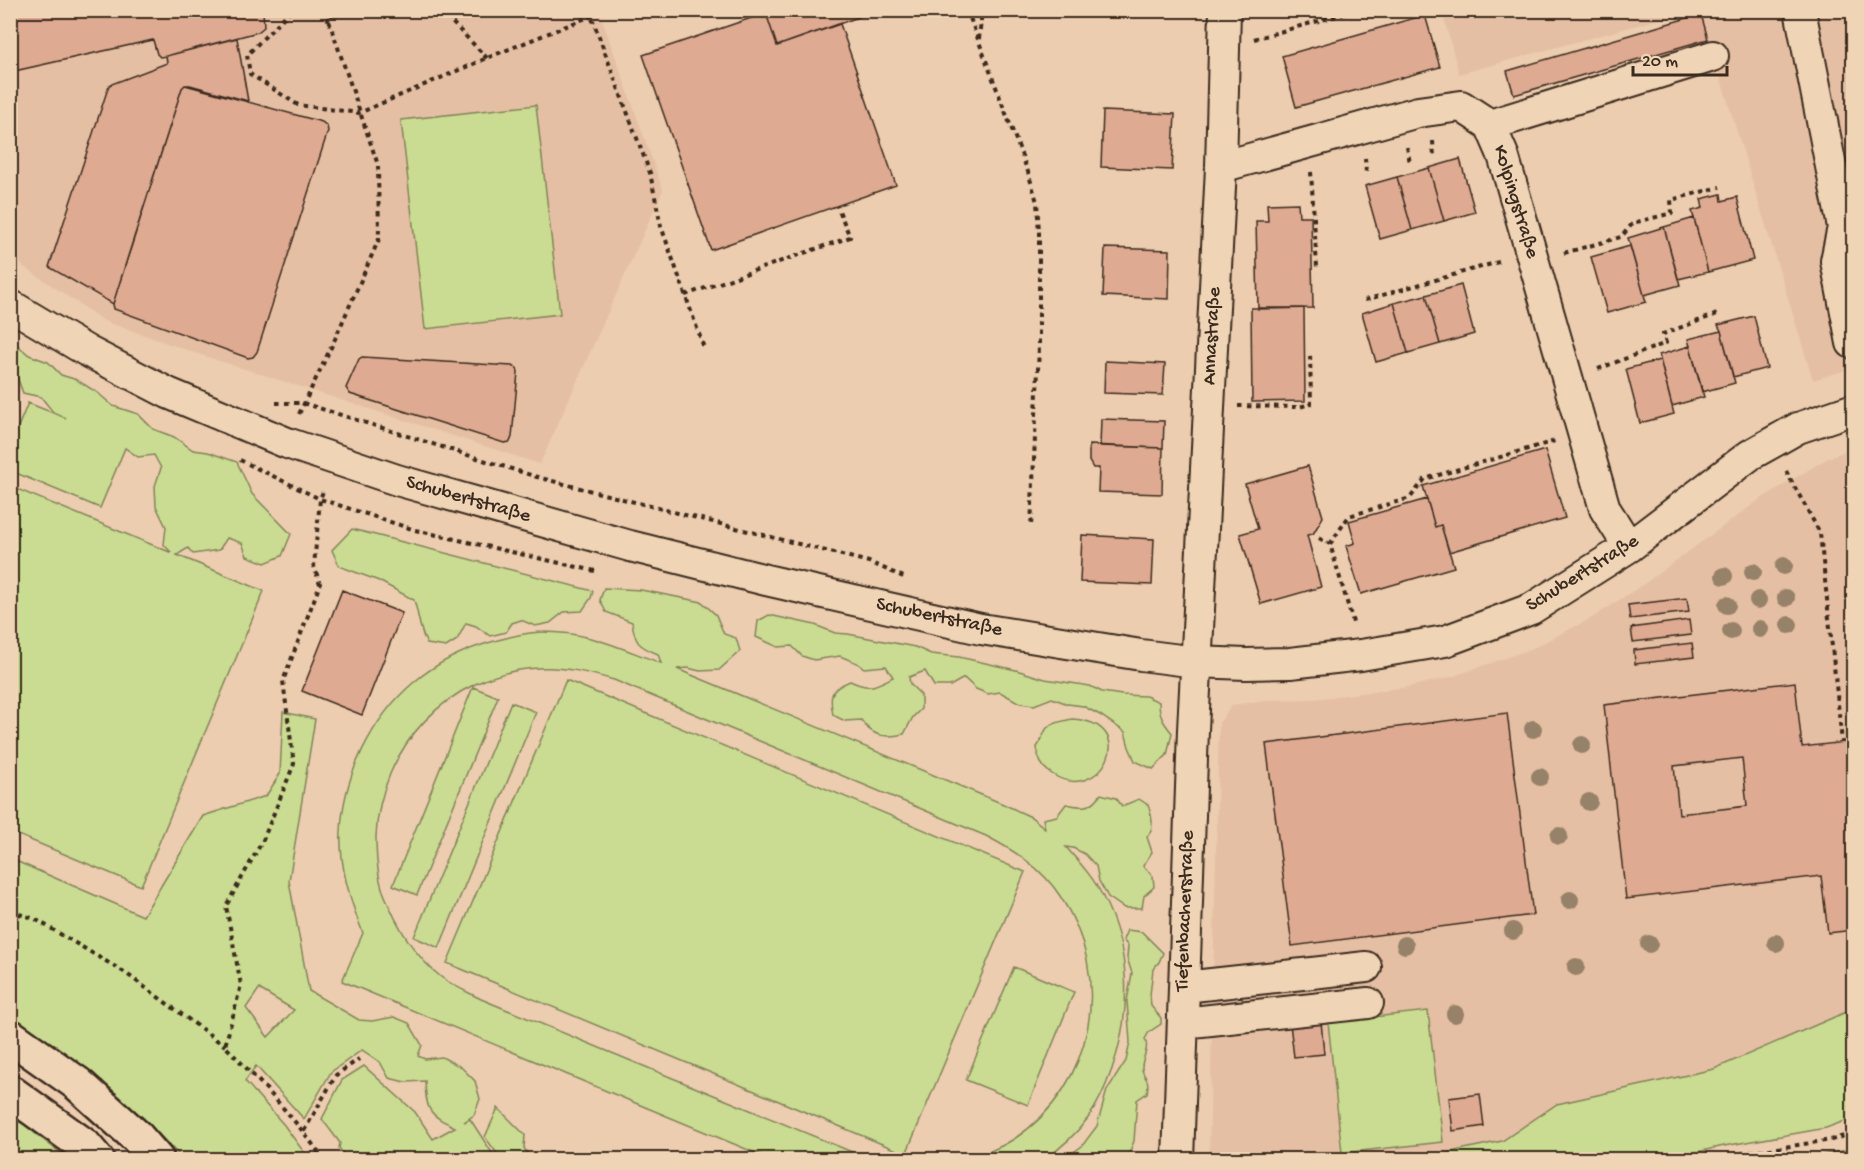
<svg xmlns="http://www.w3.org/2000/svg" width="1864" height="1170" viewBox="0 0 1864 1170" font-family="'Gochi Hand',sans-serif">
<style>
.built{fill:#e5bfa3}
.green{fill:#c9dc91;stroke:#828358;stroke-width:1.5;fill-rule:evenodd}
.building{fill:#deaa92;stroke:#3b2a1e;stroke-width:1.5;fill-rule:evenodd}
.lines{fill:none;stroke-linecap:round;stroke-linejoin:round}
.minor-casing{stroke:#3b2a1e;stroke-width:34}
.highway-casing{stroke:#3b2a1e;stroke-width:38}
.path{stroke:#3b2a1e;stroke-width:4;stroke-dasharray:4.5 4.5;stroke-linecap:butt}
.minor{stroke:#efd5b6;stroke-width:30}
.highway{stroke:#efd5b6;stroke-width:33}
.tree{fill:#968269}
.labels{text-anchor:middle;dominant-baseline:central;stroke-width:4.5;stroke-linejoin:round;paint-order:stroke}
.street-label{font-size:20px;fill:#3b2a1e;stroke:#efd5b6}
</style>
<rect width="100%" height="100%" fill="#eccdaf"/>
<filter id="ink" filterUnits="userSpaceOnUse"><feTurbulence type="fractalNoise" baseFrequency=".0167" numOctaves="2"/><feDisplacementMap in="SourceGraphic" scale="12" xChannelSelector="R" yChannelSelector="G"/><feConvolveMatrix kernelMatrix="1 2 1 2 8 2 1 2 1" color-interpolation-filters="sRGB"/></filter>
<g filter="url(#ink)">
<path class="built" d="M10,11H599L663,190L540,464L201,355L104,321L11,258Z
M1442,11V10L1689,11L1459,74Z
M1700,11H1853V368L1813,380Z
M11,357L29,367L11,414Z
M1853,448V1009L1714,1069L1557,1104L1502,1141L1450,1152L1435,1159L1209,1160L1219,723L1232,705L1273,700L1314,699L1408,687L1451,677L1531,649L1590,619L1644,584L1759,500L1828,458Z"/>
<path class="green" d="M536,105L560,314L425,329L401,120Z
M10,339L29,355L48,362L61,375L77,380L98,393L113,406L138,414L153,429L174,437L193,450L208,452L237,462L252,494L291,534L282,556L265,563L247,556L242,543L227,538L219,550L193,554L188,548L177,555L264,591L141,886L11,832L10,486L172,553L164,545L166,527L156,506L155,486L161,468L154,455L138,457L125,448L100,508L11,471V444L28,403L66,418L53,412L41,397L23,393L16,374L11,373Z
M352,529L593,591L591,598L582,611L564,612L550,623L535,626L521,620L512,623L506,632L490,636L476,626L466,623L457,640L446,647L427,644C419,630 419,615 414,600L379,581L339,566L332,550Z
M604,588L641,590L702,602L716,615L724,634L736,638L740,651L719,670L700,671L688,668L677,669L1001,803L1031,817L1045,828L1043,819L1057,816L1066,804C1083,807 1090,810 1101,794L1116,798L1122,806L1139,799L1148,805C1152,816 1155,828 1147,837L1152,852L1143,866L1153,876L1154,887L1144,896L1142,908H1124L1108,897L1099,881L1096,866L1085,854L1073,848L1066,847C1079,862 1093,877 1102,895C1131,949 1132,1011 1112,1069C1106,1086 1099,1103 1088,1118C1076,1134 1061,1148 1045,1159H968C984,1154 1000,1148 1014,1139C1095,1086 1114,975 1060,896C1042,868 1015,851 986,836L614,680C589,673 564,666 538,668C448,673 380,748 376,836C376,854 377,874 383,891C395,922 414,956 441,977C453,986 468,992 481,999L869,1159H770L342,981L363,933C350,901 339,866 341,831C343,777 372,718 413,683C437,662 468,648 498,640C513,636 528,632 543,632C590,632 619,648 661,663L658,654C638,646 635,643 632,622L606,612L600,600Z
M769,615L815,625L835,633L848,634L915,647L931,654L959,657L1016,670L1045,679L1090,686L1102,692L1122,695L1146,696L1159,702C1159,716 1163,722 1172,733L1167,755L1153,769L1135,761L1129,747L1125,732L1100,715L1083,706L1068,704L1052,698L1034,705L1020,703L1000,692L988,694L976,689L964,678L950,686H934L925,671L909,677L910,684L921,695V709L913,717L904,734C885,738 872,737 861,720L845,721L833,715C829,695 830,689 850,681C870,690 873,687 893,677L886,666L864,668L857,663L840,656L814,660L802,656L792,646L778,647L756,637L758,621Z
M566,680L1025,872L906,1154L447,963Z
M473,687L498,697L417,895L393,885Z
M511,702L536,712L439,948L414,937Z
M283,712L315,719L289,881L309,991L359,1020L372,1021L394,1017L409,1023L422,1045L418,1056L425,1059L442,1057L461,1067L475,1081L480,1099L474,1115L464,1122L470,1119L496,1159H347L339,1148L340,1143L322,1119L342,1080L364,1066L415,1112L433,1139L455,1127C429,1115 426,1111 425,1081L405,1082L389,1078L380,1062L362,1050L331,1072L304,1119L256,1066L245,1081L284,1125L309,1159H183L143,1118L102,1082L11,1015V859L143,916L203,816L266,796L280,774ZM259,989L294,1010L268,1037L246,1008Z
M1072,719C1144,723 1100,806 1052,774C1041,767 1038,759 1037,747C1042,741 1043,733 1047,728C1053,722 1064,721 1072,719Z
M1127,930L1142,932L1163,953L1159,962L1153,969L1150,995L1151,1006L1161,1018V1024L1149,1032L1145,1039C1150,1050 1141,1058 1142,1069C1144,1080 1150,1076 1147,1093L1137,1100L1134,1141L1128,1156L1118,1159H1064L1082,1146L1097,1126L1107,1090L1126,1061L1130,1042L1127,1001L1132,973L1127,958L1128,946L1123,940Z
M1014,967L1074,992L1028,1105L966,1080Z
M1853,1009V1118L1826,1128L1724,1146L1666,1159H1435L1450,1152L1502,1141L1557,1104L1714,1069Z
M1428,1011L1443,1142L1342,1153L1328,1022Z
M498,1108L525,1135L524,1148L531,1159H501L485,1137Z
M11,1117L23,1124L68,1159H11Z
M1853,1149V1159H1802Z"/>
<path class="building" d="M10,10H263L264,27L258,32L166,56L160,57L157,54L153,40L10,72Z
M765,10H878L777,46Z
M766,13L777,46L840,24L896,185L711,250L643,55Z
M1701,14L1708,39L1514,95L1507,71Z
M1425,15L1440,67L1296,107L1282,56Z
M237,38L248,101L190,85H185L182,88L113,304L49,267L109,85L167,63L166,56Z
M185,85L322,122L327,126L328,131L257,352L253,357L248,358L114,309L113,304L129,253L182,88Z
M1103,111L1175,114L1172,170L1101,167Z
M1460,159L1475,212L1444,221L1429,168Z
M1429,168L1444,221L1412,230L1397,177Z
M1397,177L1412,230L1380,239L1365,186Z
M1721,194L1722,201L1737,197L1753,260L1708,272L1692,211L1703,208L1701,199Z
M1298,203L1299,216H1311L1313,308L1258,309L1256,221H1268L1267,204Z
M1694,218L1708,272L1678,279L1664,227Z
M1664,227L1680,285L1644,295L1628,238Z
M1630,246L1646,302L1607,313L1591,257Z
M1105,248L1170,250L1169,299L1103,296Z
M1461,285L1474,334L1440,344L1426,295Z
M1426,295L1440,344L1408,353L1394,303Z
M1394,303L1408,353L1376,362L1362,313Z
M1251,308H1304L1305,401L1252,402Z
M1754,316L1767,368L1733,377L1721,331L1718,325Z
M1721,331L1735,383L1702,392L1688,339Z
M1690,346L1704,397L1672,406L1659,355Z
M362,357L512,366L517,368L518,372L512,437L510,442L504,443L350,394L346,388L359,359Z
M1660,360L1674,414L1640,423L1626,369Z
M1105,361L1165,364L1163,395L1104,393Z
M1101,419L1164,421L1163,448L1100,446Z
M1089,445L1163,448L1162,494L1098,492L1099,468H1093L1089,461Z
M1545,450L1565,518L1449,552L1441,525L1435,527L1423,486Z
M1308,466L1323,517L1313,534L1307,535L1321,587L1261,604L1240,534L1258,529L1245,484Z
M1427,499L1435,527L1441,525L1454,567L1361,594L1346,546L1355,543L1349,521Z
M1082,535L1154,539L1152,585L1080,582Z
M342,590L402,613L362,715L302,691Z
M1687,598L1689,612L1630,619L1628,605Z
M1689,620L1691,635L1633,642L1631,628Z
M1692,643L1694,657L1635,664L1634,650Z
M1795,682L1802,747L1854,741V930L1828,933L1821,876L1626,899L1604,705ZM1742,758L1747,806L1679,814L1674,766Z
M1507,713L1533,915L1292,946L1266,744Z
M1321,1021L1324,1054L1294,1057L1290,1024Z
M1480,1094L1484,1126L1453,1131L1449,1098Z"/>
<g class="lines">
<g class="minor-casing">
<path id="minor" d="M1800,10L1843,227L1836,261L1852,343
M1490,125L1713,56
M1221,167L1418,112L1461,106L1490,125L1503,155L1605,509L1629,547
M10,305L87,351L168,393L287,443L397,480L630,546L766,580L981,629L1141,655L1196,662L1246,664L1290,663L1361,655L1445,641L1531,609L1629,547L1750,455L1798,428L1854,409
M1184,987L1366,967
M1183,1023L1368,1003
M1178,1160L1193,730L1221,167L1225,10"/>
</g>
<g class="highway-casing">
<path id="highway" d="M10,1036L78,1084L137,1137L157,1160
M10,1092L85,1146L97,1160"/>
</g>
<path class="path" d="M291,10L247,55L250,74L298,105L359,113L487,58L591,16
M322,10L329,21
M440,10L487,58
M589,10L650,173L661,226L704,348
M967,10L1028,172L1037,202L1039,232V347L1031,527
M979,39L982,10
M1254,39L1358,10
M1433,141L1434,157
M1407,147L1410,163
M1365,158L1366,173
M1311,172L1317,267
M1564,253L1621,237L1633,223L1672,213L1671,200L1720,187
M685,295L850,237L837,206
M1365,300L1502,261
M1598,369L1666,343L1663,334L1720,313
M276,403H303L537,477L869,562L906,578
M1238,406L1299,407L1311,404L1310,352
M299,414L335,339L379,239L378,165L329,21L335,10
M240,460L320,499L415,530L595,571
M1786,471L1820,533L1842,742
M1319,538L1330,544L1354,626
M1330,544L1349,516L1410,498L1425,479L1555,441
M10,911L35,919L124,972L225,1046
M304,1131L336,1075L359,1059
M324,1160C295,1118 260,1082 225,1046L241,985L226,906L263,840L294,764L283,681L320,584L314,566L320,499L324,489
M1697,1160L1831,1140L1854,1133"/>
<use href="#minor" class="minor"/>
<use href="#highway" class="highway"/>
</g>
<g class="tree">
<circle cx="1784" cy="566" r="9"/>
<circle cx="1753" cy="572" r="9"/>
<circle cx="1724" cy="576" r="9"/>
<circle cx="1786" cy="598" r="9"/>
<circle cx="1758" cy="600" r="9"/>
<circle cx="1727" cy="605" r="9"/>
<circle cx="1789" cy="625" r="9"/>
<circle cx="1760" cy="629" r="9"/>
<circle cx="1731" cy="631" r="9"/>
<circle cx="1533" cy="729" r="9"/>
<circle cx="1582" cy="745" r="9"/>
<circle cx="1540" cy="777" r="9"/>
<circle cx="1589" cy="802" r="9"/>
<circle cx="1559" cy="836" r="9"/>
<circle cx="1570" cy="900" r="9"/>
<circle cx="1513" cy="931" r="9"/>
<circle cx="1776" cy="943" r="9"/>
<circle cx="1649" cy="944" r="9"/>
<circle cx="1405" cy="945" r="9"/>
<circle cx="1576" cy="967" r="9"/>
<circle cx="1455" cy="1014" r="9"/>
</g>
</g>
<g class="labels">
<g class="street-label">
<text transform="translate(1515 202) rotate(73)">Kolpingstraße</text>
<text transform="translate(1213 336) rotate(-87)">Annastraße</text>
<text transform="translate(468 500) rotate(16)">Schubertstraße</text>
<text transform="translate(1583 574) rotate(-32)">Schubertstraße</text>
<text transform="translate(939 618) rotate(12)">Schubertstraße</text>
<text transform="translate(1186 911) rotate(-88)">Tiefenbacherstraße</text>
</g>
</g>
<rect width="1864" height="1170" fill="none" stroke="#efd5b6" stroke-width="36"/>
<rect x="18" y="18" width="1828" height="1134" fill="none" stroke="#3b2a1e" stroke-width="2" filter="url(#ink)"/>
<path d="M1633 66v9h94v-9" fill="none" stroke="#3b2a1e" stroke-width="3"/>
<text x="1642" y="66" font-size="18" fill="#3b2a1e" stroke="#efd5b6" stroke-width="4.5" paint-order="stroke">20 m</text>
</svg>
